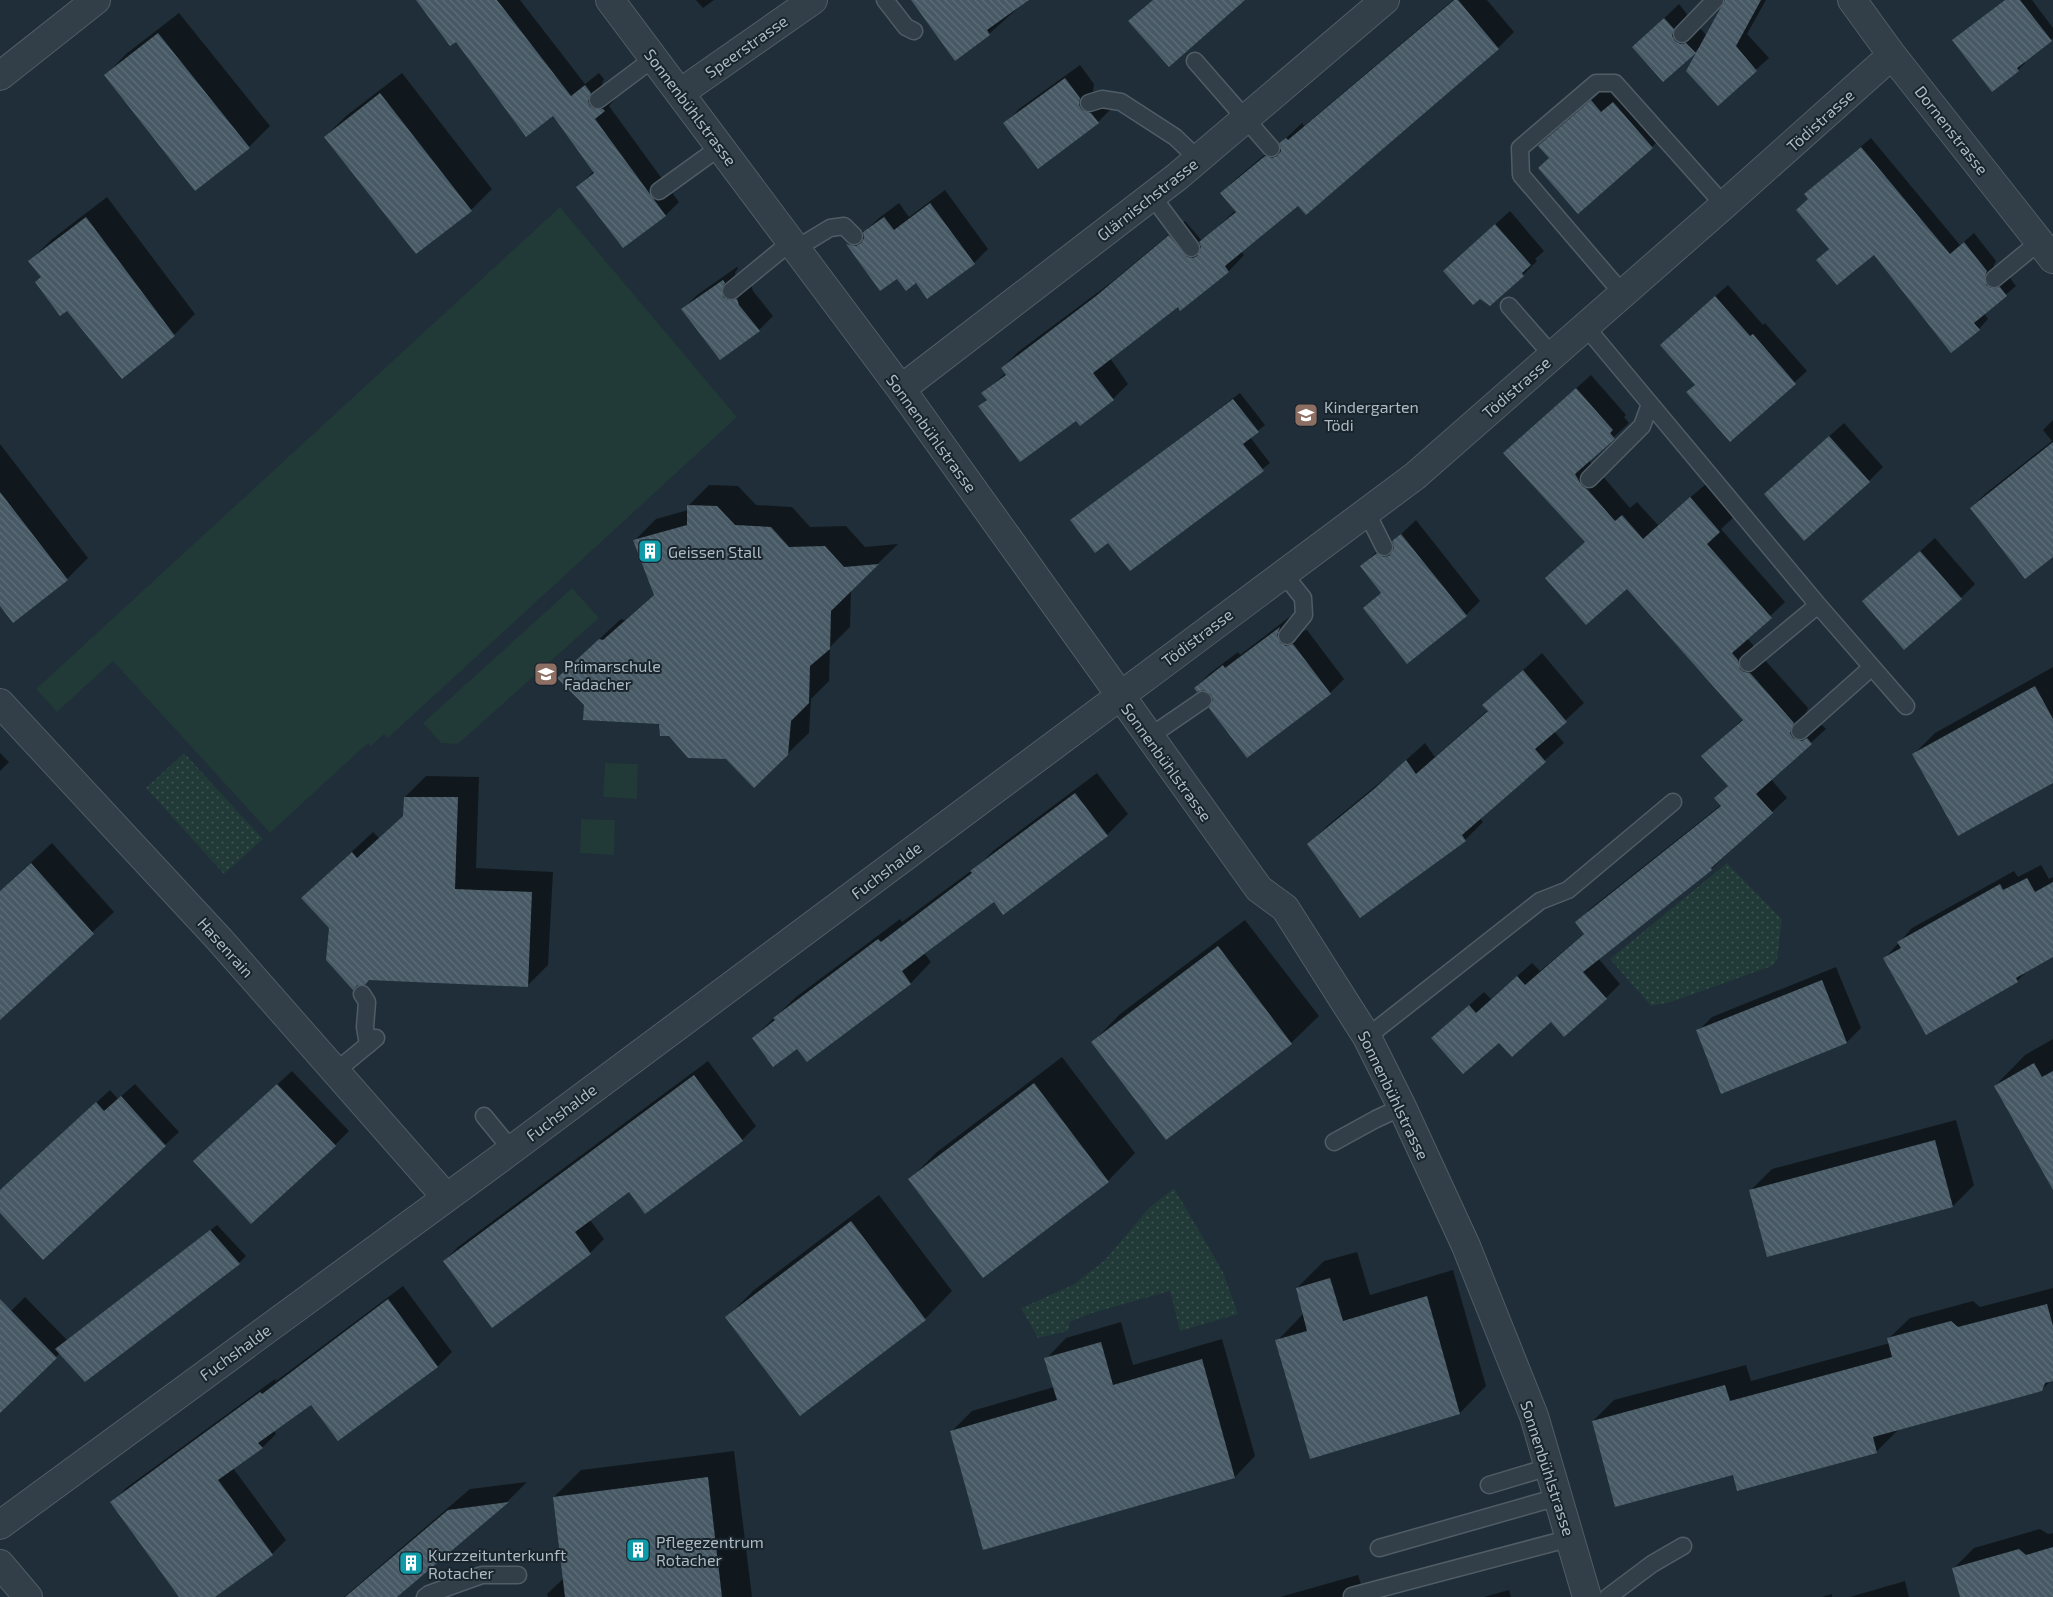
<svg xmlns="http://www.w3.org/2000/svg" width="2053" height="1597" viewBox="0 0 2053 1597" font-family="'Exo 2',sans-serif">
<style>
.green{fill:#213937}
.park{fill:url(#park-dots)}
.shadow{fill:#0007}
.building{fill:url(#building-back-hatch)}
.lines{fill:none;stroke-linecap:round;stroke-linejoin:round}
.service-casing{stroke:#505d66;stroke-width:19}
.minor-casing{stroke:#505d66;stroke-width:30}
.tertiary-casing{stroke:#505d66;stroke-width:30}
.service{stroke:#333f48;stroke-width:16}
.minor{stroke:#333f48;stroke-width:28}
.tertiary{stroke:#333f48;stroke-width:28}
.labels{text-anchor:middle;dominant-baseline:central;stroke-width:4;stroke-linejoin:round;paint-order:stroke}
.street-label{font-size:16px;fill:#adbbc5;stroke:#19242c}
.poi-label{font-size:16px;fill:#adbbc5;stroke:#19242c;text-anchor:start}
</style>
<defs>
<pattern id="park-dots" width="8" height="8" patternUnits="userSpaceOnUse" patternTransform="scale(1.25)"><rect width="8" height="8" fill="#213937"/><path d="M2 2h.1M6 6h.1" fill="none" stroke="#3f5452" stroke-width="1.8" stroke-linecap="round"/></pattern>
<pattern id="building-back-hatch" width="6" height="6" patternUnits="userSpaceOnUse" patternTransform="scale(1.25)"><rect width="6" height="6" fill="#475964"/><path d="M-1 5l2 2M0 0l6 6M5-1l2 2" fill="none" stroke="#5f6f79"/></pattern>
</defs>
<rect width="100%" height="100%" fill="#1f2e38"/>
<path class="green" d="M560,207L737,417L388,738L384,734L371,746L368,743L270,833L113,661L57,712L36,689Z
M572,588L599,618L458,744L441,743L423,723Z
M605,763L638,764L637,799L603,797Z
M581,819L615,820L614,855L580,853Z"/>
<path class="park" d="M184,753L263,839L224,874L146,788Z
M1727,863L1782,919L1777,960L1772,966L1671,1002L1651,1006L1610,959Z
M1174,1188L1223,1272L1238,1314L1180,1331L1170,1291L1092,1313L1070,1322L1068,1331L1038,1338L1021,1308L1073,1285L1105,1260L1149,1208Z"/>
<path class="shadow" d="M421,0H520L585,84L599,73L604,79L601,87L603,93L617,97L609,106L679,202L666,215L577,187L594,171L553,115L456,40Z
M696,0H714L703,8Z
M917,0H1027L989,34L955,59Z
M1453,0H1487L1514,32L1498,48L1306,213L1298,204L1241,251L1244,255L1229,271L1181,309L1178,306L1110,358L1128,384L1113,399L1076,419L980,406L987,399L983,393L1006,373L1002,368L1018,352L1113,281L1185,221L1202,241L1236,210L1221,193L1237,178L1281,141H1283L1302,123L1304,126Z
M1727,0H1766L1747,34L1769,58L1718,104L1700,47L1695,52L1634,47L1679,4L1687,14L1686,22L1695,30L1701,29L1707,36Z
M2005,0H2032L2053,28V38L2024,62L2025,63L2018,70L1954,40Z
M179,13L270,126L249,147L106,75L126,54Z
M1080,65L1094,84L1093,91L1096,96L1112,108L1098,122L1005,123L1019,109Z
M402,73L492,189L471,210L325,137L346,116Z
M1606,87L1616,99L1627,89L1666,133L1652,147L1550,157L1540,146Z
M1871,138L1960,245L1974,233L1996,261L1994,265L1995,275L2001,279L2010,278L2016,286L1984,313L1988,319L1979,329L1874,253L1817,260L1830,248L1809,198L1805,194Z
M945,190L988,249L974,263L917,282L897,277L848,244L862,231H865L879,218L899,203L909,217Z
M107,197L195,314L174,335L42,277L30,261L51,240Z
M1510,211L1544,251L1535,259L1537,261L1523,275L1444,271Z
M737,267L738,268L735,273L737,283L743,287L751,285L753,291L773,316L759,330L683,309L697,295Z
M1728,285L1763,325L1765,323L1807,371L1730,440L1696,384L1673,333Z
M1591,375L1626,415L1624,417L1629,423L1589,460L1596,471L1601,474L1630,508L1637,502L1658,525L1706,484L1734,517L1721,529L1785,602L1747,638L1753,645L1754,654L1764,659L1808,708L1804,717L1807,724L1817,727L1822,725L1826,729L1771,779L1787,798L1711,869L1598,958L1620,984L1606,998L1499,1041L1448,1024L1484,992L1491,999L1532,963L1540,971L1585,933L1577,923L1591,908L1721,805L1729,785L1703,756L1743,719L1627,587L1546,578L1586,542L1504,453Z
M1240,393L1265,425L1250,437L1270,463L1131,569L1108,541L1071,520Z
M2053,420V556L1971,508L1985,494L2052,441L2043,430Z
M1844,423L1883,467L1869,481L1780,480Z
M0,444L88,558L67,579L0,605Z
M709,485L738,486L756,505L792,507L810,527L846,526L865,547L898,544L851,590L850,627L830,647L829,681L811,699L809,733L787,754L726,757L660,723L585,704L580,657L621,619L625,620L655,594L635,540L656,519L688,510V506Z
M1416,520L1480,601L1466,615L1364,608L1382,592L1362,566L1376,552L1392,540L1394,541Z
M1935,538L1975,584L1961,598L1864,601Z
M1292,615L1291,620L1294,629L1301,632L1307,630L1344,679L1330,693L1214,700L1212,693L1203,689L1195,688L1209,674L1238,652L1240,655Z
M1542,653L1584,703L1554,731L1564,743L1480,818L1483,822L1465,840L1309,844L1327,826L1394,771L1425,743L1435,757L1488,710L1484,705Z
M2053,667V782L1914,754L1935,733Z
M0,753L9,762L0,771Z
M1097,773L1128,814L1107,835L1003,913L994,900L924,953L931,962L911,983L807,1061L797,1047L753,1038L796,997L900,919L902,922L979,865L993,851Z
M426,776L479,777L476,868L553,872L548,965L527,986L330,928L302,898L373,832L379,838L404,815L405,797Z
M52,843L114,912L0,1018V891Z
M2041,865L2049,879L2053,877V956L2027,971L2017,981L1885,958L1912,928L2014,871L2018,877Z
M1245,920L1319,1016L1291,1043L1093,1042L1120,1014Z
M1836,967L1861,1028L1847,1042L1722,1092L1698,1031L1712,1017Z
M2053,1039V1142L1995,1086L2025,1055Z
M1062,1057L1135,1153L1108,1181L910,1179L937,1152Z
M708,1061L756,1126L742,1140L645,1212L629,1190L590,1220L604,1239L590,1253L444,1261L458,1247Z
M292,1071L349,1131L335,1145L209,1147Z
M135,1084L179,1132L43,1258L0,1211V1191L110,1090L118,1099Z
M1956,1120L1974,1185L1953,1206L1751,1190L1772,1169Z
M879,1195L952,1291L925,1319L800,1414L727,1317L754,1290Z
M217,1225L246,1256L239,1263L60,1353L0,1410V1322L25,1297L67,1340Z
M1357,1252L1370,1295L1453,1270L1486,1386L1460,1413L1277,1341L1304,1313L1297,1288L1324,1261Z
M403,1286L452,1352L438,1366L338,1439L312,1403L274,1431L276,1434L262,1448L233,1468L286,1540L272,1554L213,1597H180L112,1502L126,1488L275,1379L276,1381Z
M2053,1288V1379L2041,1390L1897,1429V1431L1876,1452L1734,1474L1593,1421L1614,1400L1746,1365L1751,1381L1890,1343L1888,1339L1910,1318L1973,1301L1980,1307Z
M1121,1322L1133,1365L1222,1339L1255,1456L1235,1477L952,1431L972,1411L1054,1387L1046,1359L1066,1338Z
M734,1451L752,1597H548L547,1594L564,1578L554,1497L581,1470Z
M527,1482L508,1501L395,1597H344L470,1489Z
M2040,1529L2048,1534L2053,1533V1597H1961L1953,1569L1974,1548Z
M1358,1575L1365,1597H1280Z
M1905,1581L1909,1597H1850Z
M1509,1590L1511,1597H1484Z
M1832,1594V1597H1822Z"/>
<path class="building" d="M416,0H497L571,96L585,85L591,93L588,101L590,106L595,109H603L605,111L595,119L666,216L623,248L576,187L594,173L553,116L526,137L456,42L450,46Z
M911,0H1029L987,30L990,35L955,61Z
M1153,0H1245L1169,67L1128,21Z
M1454,0H1458L1499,49L1306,215L1298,206L1225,266L1229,272L1180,311L1178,307L1093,373L1114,400L1080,426L1076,421L1020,462L978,406L987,400L981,393L1006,375L1001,368L1096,296L1169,235L1187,257L1193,258L1197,256L1201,247L1199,242L1236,212L1220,193L1265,156L1272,158L1277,156L1281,151L1279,143L1286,138L1288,140Z
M1725,0H1761L1736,46L1757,71L1718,106L1686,71Z
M2005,0H2020L2052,41L2017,68L2019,71L1992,92L1952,40Z
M1664,18L1674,29L1672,36L1675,41L1680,44L1686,43L1696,53L1663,82L1632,47Z
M158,33L250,148L195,191L104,75Z
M1065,78L1080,98L1079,105L1082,110L1091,113L1099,123L1038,169L1003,123Z
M380,93L472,211L416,254L324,137Z
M1591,100L1601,112L1613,102L1653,148L1578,214L1538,168L1549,158L1538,146Z
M1861,147L1950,254L1964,242L1987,271L1985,276L1986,285L1991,288L2000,287L2007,296L1974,323L1980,330L1951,353L1874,255L1837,285L1816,260L1829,249L1796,210L1808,199L1804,194Z
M930,203L975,264L927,299L916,283L906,291L897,279L880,291L846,244L856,246L861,243L864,238L863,232L884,217L894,230Z
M86,217L175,336L122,379L67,311L60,316L35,282L41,277L28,261Z
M1495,224L1531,265L1522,273L1524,276L1490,306L1480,299L1473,305L1443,271Z
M723,280L725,283L722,288L723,297L728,300L737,299L739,305L760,331L720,360L681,309Z
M1715,296L1750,336L1753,334L1796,384L1730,442L1686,392L1695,385L1660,345Z
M1576,388L1613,430L1610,433L1615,439L1575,474L1582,486L1587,489L1615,521L1622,515L1643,539L1690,497L1720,532L1707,544L1772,618L1732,653L1738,660L1740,669L1744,672L1750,673L1794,723L1790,733L1793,738L1802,741L1807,738L1812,744L1756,794L1773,813L1711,868L1712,870L1583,972L1607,999L1564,1037L1551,1022L1512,1057L1499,1043L1463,1074L1431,1038L1469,1005L1476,1013L1517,976L1525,985L1584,934L1575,922L1721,806L1714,798L1728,786L1701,756L1743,720L1627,589L1586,625L1545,578L1585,542L1503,453Z
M1233,399L1259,432L1243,444L1264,471L1130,571L1108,543L1095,553L1070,520Z
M1829,436L1870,482L1804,541L1764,494Z
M2053,442V557L2025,579L1970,508Z
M0,492L68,580L13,623L0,606Z
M687,505L717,506L735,525L771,527L789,547L825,546L844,567L879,564L831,611L830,649L810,666L809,703L791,721L788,755L754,788L726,759L688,758L669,736H660L659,724L583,720L584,705L557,678L599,639L603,640L654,595L633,540L687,525Z
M1401,534L1467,616L1407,664L1363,608L1381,593L1360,566L1377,553L1383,557L1389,556L1394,548L1392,541Z
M1920,551L1962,599L1904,650L1862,601Z
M1280,627L1277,635L1280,643L1286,646L1293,644L1331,694L1247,758L1209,708L1213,700L1211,694L1203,690L1197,692L1194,688L1223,665L1225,668Z
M1523,670L1567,722L1535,749L1546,762L1462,835L1466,841L1360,918L1307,844L1374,789L1406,760L1416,774L1488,711L1482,705Z
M2035,686L2053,719V783L1958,836L1912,754Z
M1075,793L1108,836L1003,915L994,902L932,948L902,971L911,984L807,1062L797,1049L773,1067L752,1038L775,1020L773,1018L878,939L881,942L972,873L970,871Z
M404,797H458L455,889L532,892L528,987L369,980L365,985H357L353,990L326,960L329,928L301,898L352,852L357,858L403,816Z
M31,863L94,934L0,1020V891Z
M2027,878L2035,892L2053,882V957L2016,978L2018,982L1926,1035L1883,958L1901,948L1897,942L2000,884L2003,890Z
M1218,946L1292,1044L1166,1140L1091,1042Z
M1822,980L1847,1043L1721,1094L1696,1030Z
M2034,1063L2042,1077L2053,1071V1190L1994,1086Z
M694,1075L743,1141L645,1214L629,1192L575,1232L591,1254L492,1328L443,1261Z
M1034,1083L1109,1182L983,1278L908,1179Z
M277,1084L336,1146L251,1224L193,1161Z
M121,1096L166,1146L43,1260L0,1213V1190L96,1102L104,1111Z
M1935,1140L1953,1207L1767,1257L1749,1190Z
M851,1221L926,1320L800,1416L725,1317Z
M210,1230L240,1264L85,1382L55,1349Z
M1330,1278L1343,1321L1427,1296L1460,1414L1310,1459L1275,1340L1307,1331L1296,1288Z
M0,1299L57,1358L0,1413Z
M388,1299L438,1367L338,1441L311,1405L258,1443L263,1448L218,1480L273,1555L215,1597H179L110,1502L260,1392L262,1394Z
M2047,1304L2053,1326V1381L2045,1383L2042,1391L1873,1437L1877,1453L1737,1491L1733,1475L1615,1507L1592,1421L1725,1385L1730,1401L1892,1357L1887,1338L1951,1321L1958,1327Z
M1101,1342L1113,1385L1202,1359L1235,1478L983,1550L950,1431L1057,1400L1044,1358Z
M708,1477L722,1597H565L553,1497Z
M509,1502L397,1597H345L448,1510Z
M2053,1547V1597H1960L1952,1568L2019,1549L2026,1555Z"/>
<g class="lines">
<g class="service-casing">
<path id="service" d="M885,0L906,27L914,31
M1682,34L1715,0
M1195,61L1271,148
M598,100L654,58
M1089,103L1102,99L1121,102L1175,137L1198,159
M659,191L720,147
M1152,196L1191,248
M797,248L830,228L844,226L854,236
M1994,279L2039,242
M731,291L792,241
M1623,294L1521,175L1520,148L1596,83H1615L1724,205
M1509,306L1552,355
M1586,327L1818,605L1906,706
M1589,479L1642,426L1650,404
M1366,511L1384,547
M1283,573L1303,598L1304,615L1287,636
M1748,663L1818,605
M1800,731L1872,667
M1149,737L1203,700
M362,994L367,1002L365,1027L368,1045
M1367,1037L1540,901L1568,890L1673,802
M336,1071L376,1038
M484,1116L511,1149
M1334,1142L1376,1119L1402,1107
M1489,1485L1549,1467
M1379,1548L1558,1497
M1352,1596L1571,1538
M425,1597L429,1594L482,1575H518
M1608,1597L1652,1564L1683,1546"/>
</g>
<g class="minor-casing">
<path id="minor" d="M610,0L901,389L1259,889L1285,908L1367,1037L1402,1107L1466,1246L1534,1416L1587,1597
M1852,0L1892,55L2053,259
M0,76L96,0
M680,93L813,0
M901,389L1178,176L1385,0
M0,703L219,939L446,1197
M0,1525L506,1154L1415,476L1724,205L1892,55"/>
</g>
<g class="tertiary-casing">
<path id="tertiary" d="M0,1564L28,1597"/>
</g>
<use href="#service" class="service"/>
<use href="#minor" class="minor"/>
<use href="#tertiary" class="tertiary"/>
</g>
<defs>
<g id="school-square" transform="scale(1.25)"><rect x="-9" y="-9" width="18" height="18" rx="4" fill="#8d6e63" stroke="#19242c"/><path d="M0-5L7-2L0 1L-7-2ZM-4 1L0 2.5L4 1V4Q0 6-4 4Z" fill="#fff"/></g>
<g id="building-square" transform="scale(1.25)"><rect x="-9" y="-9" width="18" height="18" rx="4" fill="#0f9aa8" stroke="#19242c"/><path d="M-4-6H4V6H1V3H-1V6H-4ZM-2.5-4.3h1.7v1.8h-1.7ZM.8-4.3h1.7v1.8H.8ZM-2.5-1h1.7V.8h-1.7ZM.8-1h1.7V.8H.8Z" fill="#fff"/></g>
</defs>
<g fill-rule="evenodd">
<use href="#school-square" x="1306" y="415"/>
<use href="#building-square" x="650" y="551"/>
<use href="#school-square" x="546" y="674"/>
<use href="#building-square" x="638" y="1550"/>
<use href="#building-square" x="411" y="1563"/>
</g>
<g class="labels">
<g class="street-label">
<text transform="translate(746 46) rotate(-35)">Speerstrasse</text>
<text transform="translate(691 107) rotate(53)">Sonnenbühlstrasse</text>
<text transform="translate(1820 120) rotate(-42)">Tödistrasse</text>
<text transform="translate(1952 130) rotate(52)">Dornenstrasse</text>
<text transform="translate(1147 199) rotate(-38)">Glärnischstrasse</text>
<text transform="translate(1516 387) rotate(-41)">Tödistrasse</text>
<text transform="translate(932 433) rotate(54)">Sonnenbühlstrasse</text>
<text transform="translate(1197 637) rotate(-37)">Tödistrasse</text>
<text transform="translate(1167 762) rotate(54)">Sonnenbühlstrasse</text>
<text transform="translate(886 870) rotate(-37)">Fuchshalde</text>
<text transform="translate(226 947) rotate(48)">Hasenrain</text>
<text transform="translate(1394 1095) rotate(64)">Sonnenbühlstrasse</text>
<text transform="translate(561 1112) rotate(-37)">Fuchshalde</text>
<text transform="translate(235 1352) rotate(-36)">Fuchshalde</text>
<text transform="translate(1548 1468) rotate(72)">Sonnenbühlstrasse</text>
</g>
<g class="poi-label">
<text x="1324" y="406">Kindergarten<tspan x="1324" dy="18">Tödi</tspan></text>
<text x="668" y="551">Geissen Stall</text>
<text x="564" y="665">Primarschule<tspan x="564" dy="18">Fadacher</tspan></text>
<text x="656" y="1541">Pflegezentrum<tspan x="656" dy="18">Rotacher</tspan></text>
<text x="428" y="1554">Kurzzeitunterkunft<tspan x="428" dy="18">Rotacher</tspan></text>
</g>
</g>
</svg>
